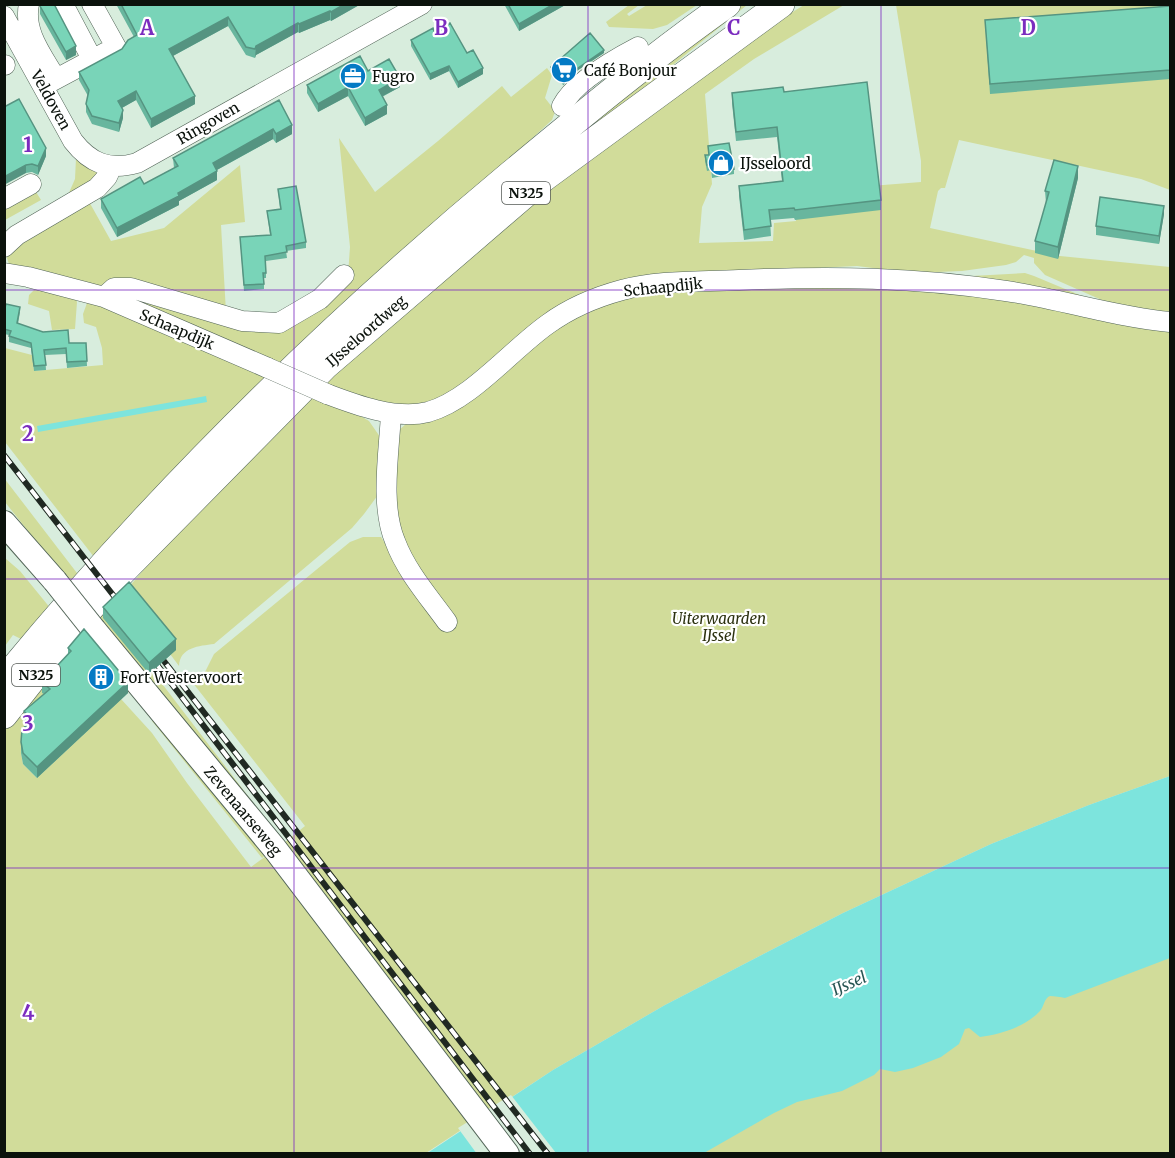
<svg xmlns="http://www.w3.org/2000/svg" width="1175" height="1158" viewBox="0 0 1175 1158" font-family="Merriweather,serif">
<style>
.green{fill:#d1dc9a}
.water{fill:#7de4dd}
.pier{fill:#d8eddd}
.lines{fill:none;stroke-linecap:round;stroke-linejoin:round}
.minor-casing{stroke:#536558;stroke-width:21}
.major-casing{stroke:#536558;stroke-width:26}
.highway-casing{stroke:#536558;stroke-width:28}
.minor{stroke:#fff;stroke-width:20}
.major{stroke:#fff;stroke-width:24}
.highway{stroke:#fff;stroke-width:27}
.rail-casing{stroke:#202922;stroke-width:6}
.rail{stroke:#fff;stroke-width:4;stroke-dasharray:11;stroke-linecap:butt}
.minor-bridge-casing{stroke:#536558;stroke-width:21;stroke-linecap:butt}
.major-bridge-casing{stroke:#536558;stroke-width:26;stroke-linecap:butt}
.minor-bridge{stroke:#fff;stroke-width:20}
.major-bridge{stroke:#fff;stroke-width:24}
.wall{fill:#68b69e}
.shaded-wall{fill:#559481}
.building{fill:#79d4b8;stroke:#559481;stroke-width:1.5}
.grid{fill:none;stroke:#7b2cbf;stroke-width:1.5;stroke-opacity:0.55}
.labels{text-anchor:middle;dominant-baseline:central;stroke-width:4.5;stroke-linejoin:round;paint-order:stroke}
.shield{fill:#fff;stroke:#545955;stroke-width:1.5}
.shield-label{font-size:14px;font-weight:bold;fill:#0b120c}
.poi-label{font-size:15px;fill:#0b120c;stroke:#fff;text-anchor:start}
.street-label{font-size:15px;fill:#0b120c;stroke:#fff}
.park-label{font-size:15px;font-style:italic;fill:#2c3110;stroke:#fff}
.water-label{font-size:16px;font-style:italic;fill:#275553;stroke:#fff}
.grid-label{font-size:20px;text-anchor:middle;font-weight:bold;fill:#7b2cbf;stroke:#fff;stroke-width:4.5;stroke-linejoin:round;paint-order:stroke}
</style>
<rect width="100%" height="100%" fill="#d8eddd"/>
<path class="green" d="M629,5H639L627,14L629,16L647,5H697L667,25L653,29L609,27L606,22Z
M737,5H747L611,115L563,151L558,144Z
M804,5H844L754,59L705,94L712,184L702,207L699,243L773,241L774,223L796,221L795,192L921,182V161L896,5H1170V190L1141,179L959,140L945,188H941L938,191L930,228L1060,256L1170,267V317L1113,305L1045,275L1034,263V258L1024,255L1016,262L1006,265L962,271L912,273L857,266L711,273L635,281L463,388L428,405L385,408L318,381L413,297L727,52Z
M547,68L552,75L545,98L552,107L557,106L552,120L283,368L121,295L270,329L348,275L350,247L339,138L375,192L438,141L502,86L511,97Z
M76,158L101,170L96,182L68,195L75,179Z
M240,165L245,222L221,225L226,312L93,289L9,264L6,255L87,198L111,241L164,228Z
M33,187L41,200L5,220V202Z
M1025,273L1034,276L1101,304L953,277Z
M845,281L971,290L1170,328V776L1089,805L991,844L843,913L665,1005L553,1070L426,1153L5,1154V730L63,655L50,700L21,753L23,764L37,778L121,699L152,733L187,783L251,867L281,845L97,616L104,608L284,843L305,826L189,678H198L204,674L214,654L350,542L363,537H381L390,551L398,431L407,423L563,320L633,293Z
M36,288L74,296L77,302L75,329L52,330L49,311L28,304L29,295Z
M93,301L274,375L94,557L5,442V348L32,355L34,371L103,365L102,348L96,327L84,323L83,314L87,303Z
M309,395L349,409L369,421L385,444L378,495L364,514L352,528L214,644C199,646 180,647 179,666L126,595L123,594L191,514Z
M4,478L80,577L69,583L5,502Z
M5,558L20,571L51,609L21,639L13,635L5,646Z
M153,719L270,852L262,858L152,721Z
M1170,948V1153L697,1154L770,1111L868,1072L955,1024L1040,991Z"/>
<path class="water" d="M206,396L207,402L38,432L37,426Z
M1170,776V958L1065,998C1061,997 1054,996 1050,996C1044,998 1044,1007 1040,1011C1025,1027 1001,1034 980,1037L969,1028L965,1029L959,1044L941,1057L913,1068L895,1072L880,1069L874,1075L842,1091L797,1102L774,1113L704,1153L426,1154L553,1070L665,1005L843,913L991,844L1089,805Z"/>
<path class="pier" d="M511,1095L556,1153L477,1154L458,1128Z"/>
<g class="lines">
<g class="minor-casing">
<path id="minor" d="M29,4C23,32 43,56 56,79
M63,4L92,59
M4,16L73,141C90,163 109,171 137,163L422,4
M4,65H5
M43,86L116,47L92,4
M562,106C574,82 615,59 638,47
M4,199L31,184
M4,247L17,235L97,188L107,177L112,166
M4,273L28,277L104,297L268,368
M104,297L114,288H131L242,321L279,323L320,299L344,275
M327,394C356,405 396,420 428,412C471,400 511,350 548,324C570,308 596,297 622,290C657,280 702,282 739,280C831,276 915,277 1006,291C1061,299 1115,317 1170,322
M391,414C389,453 380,505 395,541C406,571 429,597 447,622"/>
</g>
<g class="major-casing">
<path id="major" d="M4,523L55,581
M94,630L275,849L507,1154"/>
</g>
<g class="highway-casing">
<path id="highway" d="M4,680C156,495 327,327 511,174C582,115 652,57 727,4
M4,715L68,634L121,573L325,366L545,177L781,4"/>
</g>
<use href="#minor" class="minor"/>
<use href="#major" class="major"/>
<use href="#highway" class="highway"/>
<g class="rail-casing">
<path id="rail" d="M4,455L124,609
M153,647L548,1154
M155,662L530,1154"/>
</g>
<use href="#rail" class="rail"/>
<g class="minor-bridge-casing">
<path id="minor-bridge" d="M268,368L327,394"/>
</g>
<g class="major-bridge-casing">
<path id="major-bridge" d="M55,581L94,630"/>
</g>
<use href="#minor-bridge" class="minor-bridge"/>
<use href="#major-bridge" class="major-bridge"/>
</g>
<path class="wall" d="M116,4H361L331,21L330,20L299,33L298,32L256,55L255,58L246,55L228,26L173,56L195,104L151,128L136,100L122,108L123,118L119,132L92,124L86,112V104L88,96L79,80V72L122,49L134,37Z
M504,4H567L519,31Z
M40,6L76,55L66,60L40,14Z
M1170,6V79L990,94L985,20Z
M434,31L467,53L483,74L458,88L449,71L430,80L411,46V40Z
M604,53L578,70L563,85L551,69V67Z
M307,85L400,87L382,97L387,114L365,126L348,96L318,112L307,93Z
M784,92L881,200V210L795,220L794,218L770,220L771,236L744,240L739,196V186L782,181L777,137L736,141L732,103V93Z
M279,100L292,134L276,143L273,139L217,170V180L179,201V205L117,237L101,208V199L144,184L174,168L173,158Z
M4,107L46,156L38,175L32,172L26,173Z
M708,146L734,169V174L712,178L711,170L707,171L705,161V155H709Z
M1078,178L1058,259L1035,253V241L1046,203L1045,191Z
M278,189L306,242V248L286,251L287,258L266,261V278H264V289L244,291L240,237L270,235L267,211L280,209Z
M1164,214L1159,244L1096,235V226Z
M4,311L20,312L18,324L69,343H86L87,366L67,368L66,354L45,355L46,370L34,371L31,348L9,342V335L4,334Z
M103,607L176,650L149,674L103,618Z
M68,648L128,693L37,778L23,764L21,753V742L26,725L24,722V711L44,694L42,693V682L68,654Z"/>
<path class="shaded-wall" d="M345,4H361L331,21V12Z
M554,4H567L519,31V24Z
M330,11V20L299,33V24Z
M228,17V26L169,58V49Z
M298,23V32L256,55L255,58L256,46Z
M76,46V55L66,60V52Z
M604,50V53L578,70L563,85V82L578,68Z
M449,66V71L430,80V74Z
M483,68V74L458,88V82Z
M400,78V87L379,98V90Z
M348,87V96L318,112V104Z
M136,91V100L118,110V101Z
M195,96V104L151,128V119Z
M387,105V114L365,126V118Z
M123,110V118L119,132V123Z
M292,125V134L276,143V134Z
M273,129V139L213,172V163Z
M46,148V156L38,175V166Z
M26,165V173L4,185V177Z
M1078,166V178L1058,259V247Z
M217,171V180L179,201V205L117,237V228Z
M1164,206V214L1159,244V236Z
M176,639V650L149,674V663Z
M128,682V693L37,778V767Z"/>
<path class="building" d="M43,4H54L76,46L66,52L40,6Z
M121,4H345L331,12L330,11L299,24L298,23L256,46L255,49L246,47L228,17L169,49L195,96L151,119L136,91L118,101L123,110L119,123L92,116L86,104L89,90L79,72L122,49L128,40L137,35Z
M508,4H554L519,24Z
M1170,6V70L990,84L985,20Z
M450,23L467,53L473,50L483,68L458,82L449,66L430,74L411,40L433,28L434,31Z
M590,33L604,50L578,68L563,82L551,67Z
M360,56L368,71L389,59L400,78L379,90L387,105L365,118L348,87L318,104L307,85Z
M867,82L881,200L795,210L794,208L769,210L771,226L744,230L739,186L783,181L777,127L736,132L732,93L783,87L784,92Z
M19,99L46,148L38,166L32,164L26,165L4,177V107Z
M279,100L292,125L276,134L273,129L213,163L217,171L178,193L179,196L117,228L101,199L140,177L144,184L178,166L173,158Z
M729,143L734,169L712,172L711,164L707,165L705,155H709L708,146Z
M1054,160L1078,166L1058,247L1035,241L1049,192L1045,191Z
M296,186L306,242L286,246L287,252L265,256L266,273H263L264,284L244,285L240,237L271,235L267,211L281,209L278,189Z
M1100,197L1164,206L1159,236L1096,226Z
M6,304L20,307L17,323L43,332L68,330L69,343H86L87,361L67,362L66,348L44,350L46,365L34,366L31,343L9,336L11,331L4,329V311Z
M129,582L176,639L149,663L103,607Z
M84,629L128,682L37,767L23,753L21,742L22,729L32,721L24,711L50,689L42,682L71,651L68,648Z"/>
<path class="grid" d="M294,4V1154M588,4V1154M881,4V1154M4,290H1170M4,579H1170M4,868H1170"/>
<defs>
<g id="supermarket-disc" transform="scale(1.35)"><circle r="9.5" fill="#047ac4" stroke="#fff"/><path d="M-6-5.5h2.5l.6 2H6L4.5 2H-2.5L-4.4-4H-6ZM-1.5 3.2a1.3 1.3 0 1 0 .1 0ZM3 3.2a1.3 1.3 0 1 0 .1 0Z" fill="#fff"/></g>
<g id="office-disc" transform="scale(1.35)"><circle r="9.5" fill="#047ac4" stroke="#fff"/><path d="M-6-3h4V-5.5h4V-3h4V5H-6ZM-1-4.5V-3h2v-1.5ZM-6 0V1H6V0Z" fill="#fff"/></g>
<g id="shop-disc" transform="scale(1.35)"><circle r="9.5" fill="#047ac4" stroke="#fff"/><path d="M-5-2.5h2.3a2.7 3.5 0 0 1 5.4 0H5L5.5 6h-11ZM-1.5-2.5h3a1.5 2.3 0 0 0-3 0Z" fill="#fff"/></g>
<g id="building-disc" transform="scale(1.35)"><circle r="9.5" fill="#047ac4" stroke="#fff"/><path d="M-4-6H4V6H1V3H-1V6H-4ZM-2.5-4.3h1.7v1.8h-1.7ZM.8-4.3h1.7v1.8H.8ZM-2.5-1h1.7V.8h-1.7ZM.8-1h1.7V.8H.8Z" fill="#fff"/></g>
</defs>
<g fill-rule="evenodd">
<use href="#supermarket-disc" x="564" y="70"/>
<use href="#office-disc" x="353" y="76"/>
<use href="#shop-disc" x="721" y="163"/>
<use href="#building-disc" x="101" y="677"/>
</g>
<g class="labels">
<g class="shield">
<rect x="502" y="182" width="48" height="22" rx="4.5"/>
<rect x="12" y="664" width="48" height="22" rx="4.5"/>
</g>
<g class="shield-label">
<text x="526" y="193">N325</text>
<text x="36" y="675">N325</text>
</g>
<g class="poi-label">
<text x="584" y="70">Café Bonjour</text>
<text x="372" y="76">Fugro</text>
<text x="740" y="163">IJsseloord</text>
<text x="120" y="677">Fort Westervoort</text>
</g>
<g class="street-label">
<text transform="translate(51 100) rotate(61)">Veldoven</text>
<text transform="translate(208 123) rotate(-30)">Ringoven</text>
<text transform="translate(663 287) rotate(-6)">Schaapdijk</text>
<text transform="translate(177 329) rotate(23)">Schaapdijk</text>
<text transform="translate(366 331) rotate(-41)">IJsseloordweg</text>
<text transform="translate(243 811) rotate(50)">Zevenaarseweg</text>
</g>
<g class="park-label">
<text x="719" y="618">Uiterwaarden<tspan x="719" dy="17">IJssel</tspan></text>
</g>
<g class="water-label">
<text transform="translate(849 983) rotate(-24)">IJssel</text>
</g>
</g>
<g class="grid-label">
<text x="147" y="35">A</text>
<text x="441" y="35">B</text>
<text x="734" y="35">C</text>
<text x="1028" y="35">D</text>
<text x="28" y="152">1</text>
<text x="28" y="441">2</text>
<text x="28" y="731">3</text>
<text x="28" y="1020">4</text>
</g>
<rect width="1175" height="1158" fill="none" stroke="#0b120c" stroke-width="12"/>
</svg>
